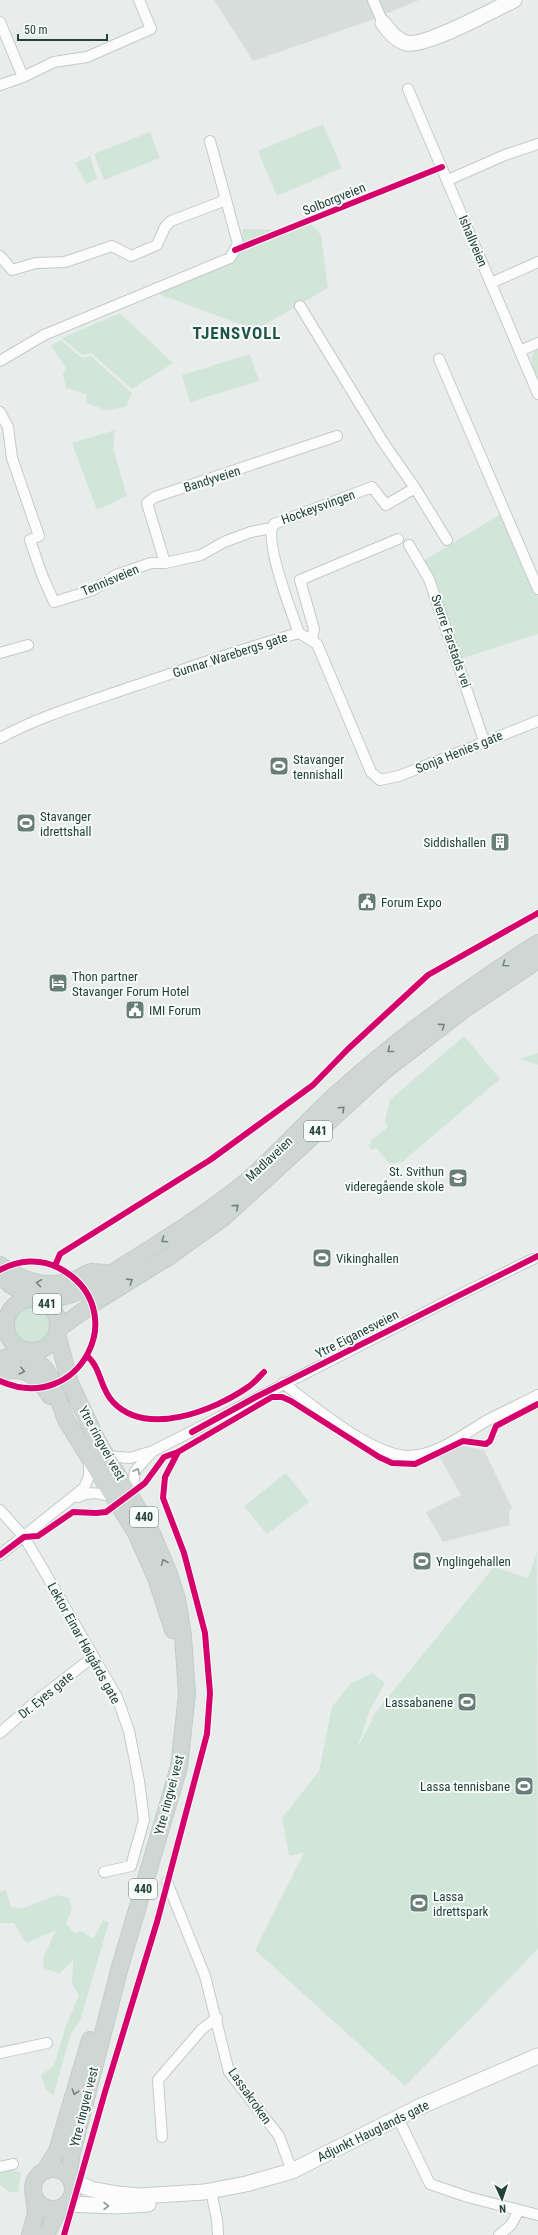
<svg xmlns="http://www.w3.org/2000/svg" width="538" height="2235" viewBox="0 0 538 2235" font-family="'Roboto Condensed',sans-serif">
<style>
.built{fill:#d6dedb}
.green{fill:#d1e6d8}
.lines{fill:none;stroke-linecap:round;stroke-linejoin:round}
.street-casing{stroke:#c5cac8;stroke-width:12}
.secondary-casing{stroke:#c3cbc8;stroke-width:17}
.primary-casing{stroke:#c3ccc9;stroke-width:18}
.street{stroke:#fcfcfc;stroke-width:10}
.secondary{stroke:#fcfcfc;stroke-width:15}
.primary{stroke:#cfd7d5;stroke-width:16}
.cycleway-casing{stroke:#f7fbf9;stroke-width:8}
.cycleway{stroke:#d6006c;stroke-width:6}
.oneway{stroke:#718580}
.oneway2{stroke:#909f9b}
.labels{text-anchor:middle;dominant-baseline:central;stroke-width:4;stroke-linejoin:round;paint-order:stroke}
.shield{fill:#f7fbf9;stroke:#637a73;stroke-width:1}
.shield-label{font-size:12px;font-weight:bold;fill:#24423a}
.street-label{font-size:13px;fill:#24423a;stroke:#f7fbf9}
.poi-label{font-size:13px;fill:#24423a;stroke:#f7fbf9;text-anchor:start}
.district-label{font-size:17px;font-weight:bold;letter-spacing:1px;fill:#1f5548;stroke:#f7fbf9}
</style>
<rect width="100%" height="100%" fill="#e8edeb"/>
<path class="built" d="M214,0H419L374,19L253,61Z
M460,1445L484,1450L512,1508L509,1512L510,1525L443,1542L426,1512L461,1495L439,1456Z"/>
<path class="green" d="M323,124L342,168L277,196L258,151Z
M150,132L160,158L104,180L94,154Z
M90,156L97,178L86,184L75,163Z
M309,222L321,235L328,288L256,330L156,293L69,331L237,252L243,229L284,230Z
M120,313L173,363L132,389L91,353L82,355L62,338Z
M61,340L82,358L91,356L132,393L126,407L105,410L87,403L86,394L66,388L63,375L66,368L51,346Z
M538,348V380C532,368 527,358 538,348Z
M250,354L259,381L190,402L182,375Z
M115,430L113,448L127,496L97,510L72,443Z
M504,512L538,597V634L460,659L423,561Z
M464,1036L500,1079L402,1162L390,1164L376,1148L372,1150L368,1145L371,1143L370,1141L388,1127L385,1120L390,1100Z
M538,1053V1065L520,1059Z
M14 1325a18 18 0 1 1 36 0a18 18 0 1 1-36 0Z
M286,1473L309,1502L267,1534L244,1506Z
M537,1552L538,1949L405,2086L255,1950L304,1853L289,1856L282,1818L319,1771L332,1707L350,1684L372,1673L385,1683L370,1710L357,1749L376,1712L494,1567L528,1578Z
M6,1890L11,1907L23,1908L56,1895L69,1898L72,1909L66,1923L74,1933L82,1931L93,1939L103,1920L109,1922L80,2021L71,2034L53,2096L45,2088L41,2075L54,2066L65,2028L79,1995L72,1984L73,1960L59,1974L44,1968L43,1958L56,1930L26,1943L14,1923H0V1892Z
M9,2168L21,2173L18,2192H9L0,2185V2170Z"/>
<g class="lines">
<g class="street-casing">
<path id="street" d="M373,0L383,23
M0,22L23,77L54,62L87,57L151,29L139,0
M0,85L23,77
M408,89L538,394
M448,180L505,155L538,144
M0,256L12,270L36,263L65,262L112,246L131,256L157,245L165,227L171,221L226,200
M491,283L538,262
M300,306L383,442L415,488L447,540
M520,351L538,343
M439,359L538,589
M0,361L44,335L230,258L238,244L210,141
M0,412L8,427L12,458L39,536L30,540L42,575L54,602L93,590L116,575L151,563H165L201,555L224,542L251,532L271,528
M409,545L429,579L484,741
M165,563L147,503L155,497L337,436
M299,633C292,614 263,539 274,524L372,487L386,505L415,488
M312,639L314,629L300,580L398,539
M0,653L28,645
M0,738C42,715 89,702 134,686C189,668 243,648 299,633L317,644L371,772L380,780L399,776L538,721
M283,1383C312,1405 372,1456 409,1456C437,1455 463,1435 486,1421C503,1412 521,1404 538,1395
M107,1456L130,1458L153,1451L459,1295L533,1259
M132,1496L135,1471L152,1452
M78,1497C90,1491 101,1493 114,1498
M0,1510L24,1537L36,1557L117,1697L129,1731L139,1781L144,1820L131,1866L104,1872
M0,1555L84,1488L89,1476V1459
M0,1733L40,1698L93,1657
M167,1882L205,1976L229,2072L279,2136L292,2171
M0,2053L47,2043
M398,2118L430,2184L468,2197L538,2215
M162,2137L158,2080L202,2029L217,2018
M0,2167L13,2164
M211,2191L217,2220L218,2235
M499,2235L511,2225L519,2210"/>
</g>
<g class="secondary-casing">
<path id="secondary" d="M383,23C390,32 395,39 406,43C424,48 495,9 514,0
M72,2181L91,2189L117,2194L139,2196L204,2192L246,2184L292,2171L419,2107L538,2056
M67,2204L116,2206L148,2204"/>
</g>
<g class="primary-casing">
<path id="primary" d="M0,1265C22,1281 45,1289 72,1281C79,1279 86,1273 92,1272C98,1272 105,1273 111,1274
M0,1275L9,1284L34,1299
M6 1325a26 26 0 1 1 52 0a26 26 0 1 1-52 0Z
M38,1300C73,1301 103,1279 131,1261C169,1237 207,1213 242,1185C277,1156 307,1120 341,1090C399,1038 472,985 538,943
M58,1329L97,1301L170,1256L223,1218L384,1071L466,1008L538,960
M57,1334L70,1383L98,1442L150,1529L169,1574L177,1599L183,1636L187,1694L179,1767L120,1967L72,2153L68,2176
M27,1351L45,1369L51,1379L66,1420L136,1533L156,1578L173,1630
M0,1360L23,1351
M0,1373C24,1364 38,1376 50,1396
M33 2189a20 20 0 1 1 40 0a20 20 0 1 1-40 0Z
M44,2172L57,2151L90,2040
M30,2235L36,2213L34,2195
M46,2235L59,2209"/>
</g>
<use href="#street" class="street"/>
<use href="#secondary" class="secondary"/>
<use href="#primary" class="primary"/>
<g class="cycleway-casing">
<path id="cycleway" d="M235,250L442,167
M55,1266L60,1254L210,1160L313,1085L348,1049L428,975L538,913
M0,1270C18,1260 40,1258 59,1268C135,1308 80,1417 0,1381
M87,1356C101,1367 100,1389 113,1402C147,1438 215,1410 248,1387C254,1383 259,1377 264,1372
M192,1432L256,1397L538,1256
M0,1555L24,1537L38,1536L73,1512L96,1513L106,1512L145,1483L164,1457L178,1452L272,1397H282L291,1401L379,1457L392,1463L415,1464L463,1441L486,1444L490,1441L496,1426L538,1404
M64,2235L105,2092L157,1922L207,1734L210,1693L205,1633L184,1553L163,1498L165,1477L178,1452"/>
</g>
<use href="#cycleway" class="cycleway"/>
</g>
<defs><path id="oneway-chevron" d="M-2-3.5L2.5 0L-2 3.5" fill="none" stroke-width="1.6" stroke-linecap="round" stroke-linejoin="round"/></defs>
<g class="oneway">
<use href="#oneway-chevron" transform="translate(505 964) rotate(145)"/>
<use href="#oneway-chevron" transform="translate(442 1026) rotate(-36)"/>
<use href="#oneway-chevron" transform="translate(390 1050) rotate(142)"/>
<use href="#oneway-chevron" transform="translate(342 1109) rotate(-43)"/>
<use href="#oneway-chevron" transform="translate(236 1207) rotate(-40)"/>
<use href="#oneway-chevron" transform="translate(164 1240) rotate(146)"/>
<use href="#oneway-chevron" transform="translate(130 1281) rotate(-32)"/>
<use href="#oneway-chevron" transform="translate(39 1283) rotate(-172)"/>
<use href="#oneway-chevron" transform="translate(22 1371) rotate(14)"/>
<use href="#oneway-chevron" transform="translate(164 1562) rotate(-112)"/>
<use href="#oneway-chevron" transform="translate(75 2092) rotate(107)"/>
</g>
<g class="oneway2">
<use href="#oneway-chevron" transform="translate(137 1471) rotate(-64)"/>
<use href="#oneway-chevron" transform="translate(106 2206)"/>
</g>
<defs>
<g id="stadium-square" transform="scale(1)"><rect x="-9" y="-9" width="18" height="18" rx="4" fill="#697e78" stroke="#f7fbf9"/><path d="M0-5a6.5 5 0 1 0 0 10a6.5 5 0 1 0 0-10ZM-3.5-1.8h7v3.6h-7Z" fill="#fff"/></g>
<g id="building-square" transform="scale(1)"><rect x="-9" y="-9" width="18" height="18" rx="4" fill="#697e78" stroke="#f7fbf9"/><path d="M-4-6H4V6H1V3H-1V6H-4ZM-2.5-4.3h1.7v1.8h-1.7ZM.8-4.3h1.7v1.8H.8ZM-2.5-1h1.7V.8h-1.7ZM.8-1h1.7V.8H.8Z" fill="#fff"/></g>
<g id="civic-square" transform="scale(1)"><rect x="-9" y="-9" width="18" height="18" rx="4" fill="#697e78" stroke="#f7fbf9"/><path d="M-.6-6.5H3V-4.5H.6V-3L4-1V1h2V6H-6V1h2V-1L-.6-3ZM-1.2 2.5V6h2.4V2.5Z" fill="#fff"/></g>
<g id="hotel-square" transform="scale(1)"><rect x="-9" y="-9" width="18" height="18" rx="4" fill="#697e78" stroke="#f7fbf9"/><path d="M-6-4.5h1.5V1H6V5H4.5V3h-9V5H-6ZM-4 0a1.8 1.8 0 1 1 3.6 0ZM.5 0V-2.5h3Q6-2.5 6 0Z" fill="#fff"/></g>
<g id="school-square" transform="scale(1)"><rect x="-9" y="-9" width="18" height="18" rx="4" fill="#697e78" stroke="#f7fbf9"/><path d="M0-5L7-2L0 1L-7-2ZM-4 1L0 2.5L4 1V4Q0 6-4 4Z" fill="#fff"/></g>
</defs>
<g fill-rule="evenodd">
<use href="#stadium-square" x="279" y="766"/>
<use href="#stadium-square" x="26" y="823"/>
<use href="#building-square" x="500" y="842"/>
<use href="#civic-square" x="367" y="902"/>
<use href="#hotel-square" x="58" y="983"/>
<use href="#civic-square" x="135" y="1010"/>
<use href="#school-square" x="458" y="1178"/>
<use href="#stadium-square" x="322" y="1258"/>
<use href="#stadium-square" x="422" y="1561"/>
<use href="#stadium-square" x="467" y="1702"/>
<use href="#stadium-square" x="524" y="1786"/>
<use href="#stadium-square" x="419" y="1903"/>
</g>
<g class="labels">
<g class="shield">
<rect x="304" y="1121" width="28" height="20" rx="3"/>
<rect x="33" y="1294" width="28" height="20" rx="3"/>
<rect x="130" y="1507" width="28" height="20" rx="3"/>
<rect x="129" y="1879" width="28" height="20" rx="3"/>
</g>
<g class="shield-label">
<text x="318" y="1131">441</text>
<text x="47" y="1304">441</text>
<text x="144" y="1517">440</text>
<text x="143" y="1889">440</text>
</g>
<g class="street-label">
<text transform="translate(334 199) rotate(-22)">Solborgveien</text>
<text transform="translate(473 241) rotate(67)">Ishallveien</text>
<text transform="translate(212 479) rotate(-18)">Bandyveien</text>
<text transform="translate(318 507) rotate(-20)">Hockeysvingen</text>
<text transform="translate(110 580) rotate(-23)">Tennisveien</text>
<text transform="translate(451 641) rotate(71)">Sverre Farstads vei</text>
<text transform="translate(230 655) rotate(-18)">Gunnar Warebergs gate</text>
<text transform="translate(459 752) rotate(-22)">Sonja Henies gate</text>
<text transform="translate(269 1159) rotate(-43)">Madlaveien</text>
<text transform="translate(357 1334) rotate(-27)">Ytre Eiganesveien</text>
<text transform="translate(102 1443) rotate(61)">Ytre ringvei vest</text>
<text transform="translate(84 1643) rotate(61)">Lektor Einar Høigårds gate</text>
<text transform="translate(46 1695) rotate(-39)">Dr. Eyes gate</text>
<text transform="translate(169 1795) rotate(-75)">Ytre ringvei vest</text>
<text transform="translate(250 2096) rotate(55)">Lassakroken</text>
<text transform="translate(84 2107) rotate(-76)">Ytre ringvei vest</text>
<text transform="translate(373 2131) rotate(-26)">Adjunkt Hauglands gate</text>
</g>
<g class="poi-label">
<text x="293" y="759">Stavanger<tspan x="293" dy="15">tennishall</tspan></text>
<text x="40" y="816">Stavanger<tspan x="40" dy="15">idrettshall</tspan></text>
<text x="486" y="842" text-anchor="end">Siddishallen</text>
<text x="381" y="902">Forum Expo</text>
<text x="72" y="976">Thon partner<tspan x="72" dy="15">Stavanger Forum Hotel</tspan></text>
<text x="149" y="1010">IMI Forum</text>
<text x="444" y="1171" text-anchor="end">St. Svithun<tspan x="444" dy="15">videregående skole</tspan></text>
<text x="336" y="1258">Vikinghallen</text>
<text x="436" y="1561">Ynglingehallen</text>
<text x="453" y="1702" text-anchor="end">Lassabanene</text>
<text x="510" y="1786" text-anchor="end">Lassa tennisbane</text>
<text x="433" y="1896">Lassa<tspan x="433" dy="15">idrettspark</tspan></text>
</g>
<g class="district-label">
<text x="237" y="333">TJENSVOLL</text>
</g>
</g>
<g transform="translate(502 2199) rotate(177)" stroke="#f7fbf9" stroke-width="3" paint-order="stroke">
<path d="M0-3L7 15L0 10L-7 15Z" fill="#24423a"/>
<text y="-6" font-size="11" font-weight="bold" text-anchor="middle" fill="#24423a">N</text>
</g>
<path d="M18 34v6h89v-6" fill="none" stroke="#24423a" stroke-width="2"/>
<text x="24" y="34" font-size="12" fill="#24423a" stroke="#f7fbf9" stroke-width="3" paint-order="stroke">50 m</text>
</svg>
